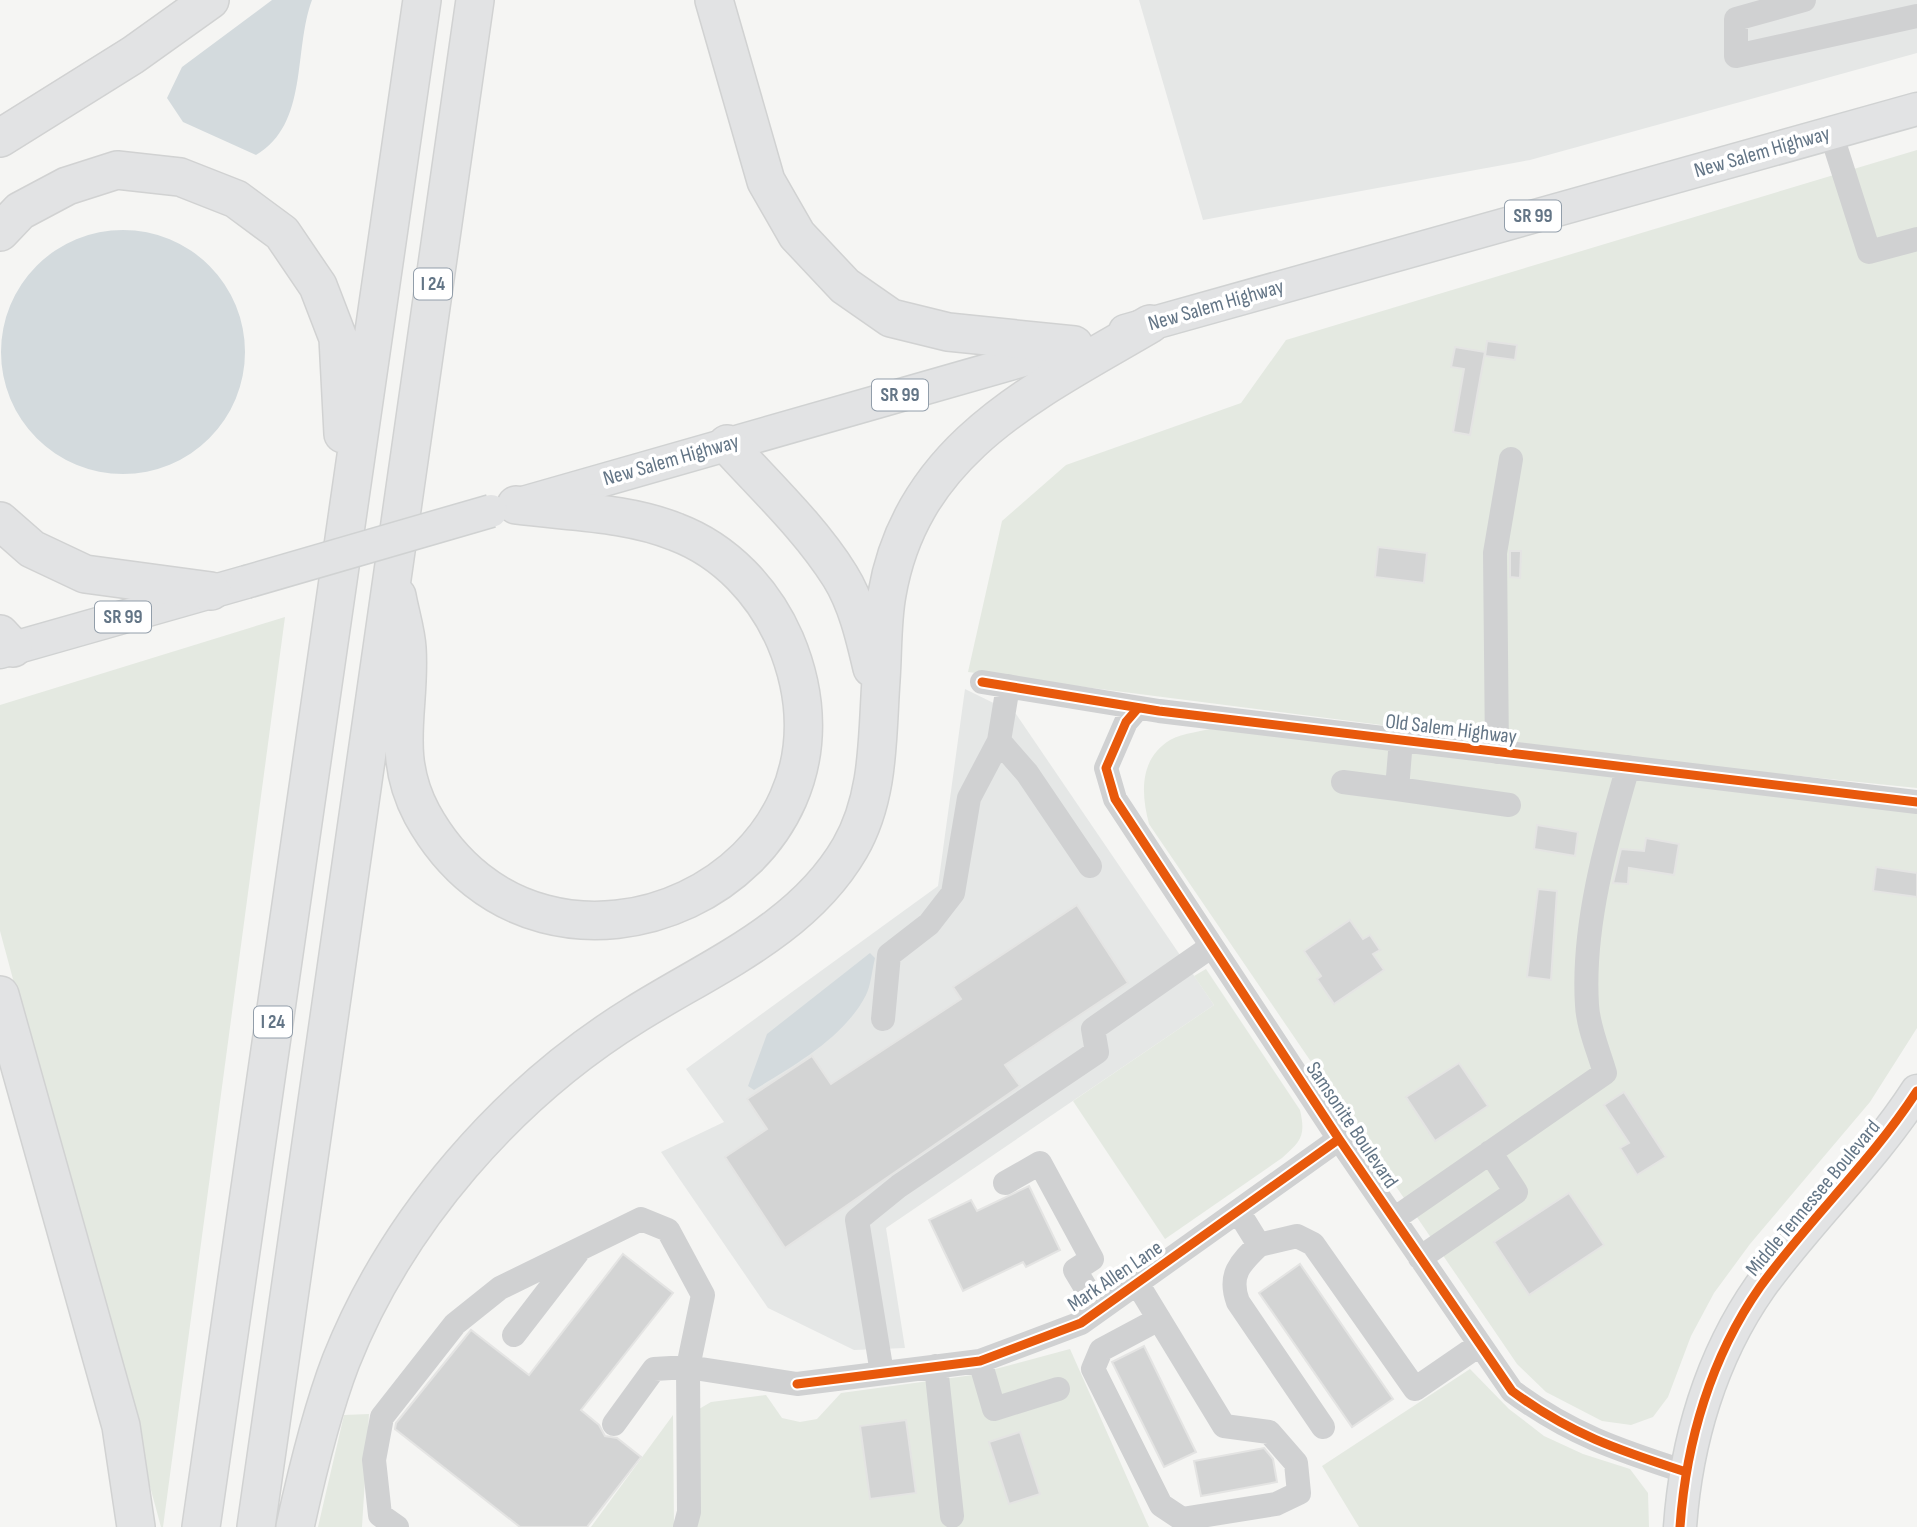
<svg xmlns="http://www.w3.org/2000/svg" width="1917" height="1527" viewBox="0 0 1917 1527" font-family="'Sofia Sans Condensed',sans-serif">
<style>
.built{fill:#e5e7e6}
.green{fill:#e4e9e1}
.water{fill:#d3dadd}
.building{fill:#d3d4d4;stroke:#e4e4e3;stroke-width:2}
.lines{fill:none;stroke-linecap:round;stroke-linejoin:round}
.major-casing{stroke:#d0d2d2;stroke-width:35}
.highway-casing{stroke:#d1d2d2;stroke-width:40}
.minor{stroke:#d0d1d2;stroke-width:24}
.major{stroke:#e2e3e4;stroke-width:32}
.highway{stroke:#e2e3e4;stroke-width:37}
.major-bridge-casing{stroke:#d0d2d2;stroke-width:35;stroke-linecap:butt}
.major-bridge{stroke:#e2e3e4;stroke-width:32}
.cycleway-casing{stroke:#fff;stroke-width:13}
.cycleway{stroke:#e8590c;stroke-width:9}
.labels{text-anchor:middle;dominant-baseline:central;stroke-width:7;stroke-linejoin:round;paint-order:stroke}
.shield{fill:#fff;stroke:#929eaa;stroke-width:2}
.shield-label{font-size:19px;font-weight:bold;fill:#637586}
.street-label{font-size:21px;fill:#637586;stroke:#fff}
</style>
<rect width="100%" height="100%" fill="#f5f5f3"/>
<path class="built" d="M1139,0H1917V53L1530,160L1203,220Z
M965,689L1016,714L1214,1005L886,1228L905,1348L854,1350L768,1308L661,1152L724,1122L686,1069L938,886Z"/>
<path class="green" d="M1917,150V788L1693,765L968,672L1002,521L1066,465L1241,403L1286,340Z
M285,617L163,1527H161L0,931V705Z
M1218,727L1917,812V1028L1870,1102L1750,1244L1714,1293L1691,1336L1668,1397L1653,1417L1631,1425L1602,1421L1546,1392L1517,1364L1149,824C1141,794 1139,759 1170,740C1183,733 1204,731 1218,727Z
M1206,969L1300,1110C1306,1136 1301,1141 1282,1158L1165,1239L1073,1101L1214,1005L1194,976Z
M1070,1349L1149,1527H697L699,1409L711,1402L766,1395L782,1418L800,1422L817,1419L841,1393L973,1375Z
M1470,1369L1509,1409L1544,1436L1583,1454L1630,1469L1648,1493L1649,1527H1359L1322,1466Z
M369,1414L362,1527H318L344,1415Z
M673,1415L674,1527H591Z"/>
<path class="water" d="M272,0H312C293,51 309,124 256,155L183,122L167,98L182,67Z
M1 352a122 122 0 1 1 244 0a122 122 0 1 1-244 0Z
M870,953L875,958C872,970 871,985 866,995C844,1038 793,1066 754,1090L748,1086L767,1034Z"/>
<path class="building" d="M1487,341L1517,345L1515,360L1485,356Z
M1455,347L1485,352L1470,435L1453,432L1464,369L1451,367Z
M1378,547L1427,553L1424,583L1375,577Z
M1510,551H1521L1520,578L1510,577Z
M1537,825L1578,832L1575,856L1534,849Z
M1646,838L1679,844L1674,875L1629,868L1628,884L1613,883L1621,849L1644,851Z
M1876,867L1917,873V897L1873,891Z
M1538,889L1557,891L1551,980L1527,977Z
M1077,905L1128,983L1005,1065L1020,1086L785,1248L725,1157L767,1129L747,1099L812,1056L831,1084L961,999L953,987Z
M1350,920L1363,939L1370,935L1380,950L1373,954L1384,970L1334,1004L1317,979L1321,976L1304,951Z
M1459,1063L1488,1106L1435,1141L1406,1097Z
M1624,1092L1666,1157L1637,1175L1620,1148L1629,1143L1604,1105Z
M1029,1186L1060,1250L1026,1267L1023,1262L963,1291L929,1220L971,1200L977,1211Z
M1569,1193L1604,1245L1529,1295L1494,1242Z
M623,1254L673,1293L581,1410L599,1425L605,1436L617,1438L641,1457L587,1527H520L395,1429L396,1423L471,1330L529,1375Z
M1300,1264L1393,1399L1352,1427L1259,1293Z
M1144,1346L1196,1452L1164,1467L1112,1362Z
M906,1420L916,1493L870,1499L860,1426Z
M1020,1432L1040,1494L1009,1504L989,1442Z
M1264,1448L1273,1459L1277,1482L1201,1496L1194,1461Z"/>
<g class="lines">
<g class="major-casing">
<path id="major" d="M1125,331L1917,109
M523,503L1069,347
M0,652L246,582
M1680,1527C1686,1442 1711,1357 1760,1287C1809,1219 1871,1162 1917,1091"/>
</g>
<g class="highway-casing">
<path id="highway" d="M714,0L766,181L797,235L845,286L891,318L948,332L1074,345
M0,138L133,55L210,0
M0,232L20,211L67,186L117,170L180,177L236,199L282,233L318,286L338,338L343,434
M727,444C765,486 810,528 840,576C857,603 865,638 872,668
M0,521L32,549L85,574L211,591
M397,596C400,613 406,631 407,648C411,709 390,754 422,814C544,1036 886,878 785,640C764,592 726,551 676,532C627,512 569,512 516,505
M0,634L13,648
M0,995L121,1426L136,1527
M201,1527L422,0
M256,1527L475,0
M295,1527C307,1472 321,1413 341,1361C397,1220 508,1093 636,1014C713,966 803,929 850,848C880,796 877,736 881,680C883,651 882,621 887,594C912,448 1036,391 1150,324"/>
</g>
<path class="minor" d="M1804,0L1736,19V56L1917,16
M1831,133L1869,252L1917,239
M982,682L1159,711L1917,802
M1008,686L999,741L1027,773L1090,866
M1138,708L1126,722L1106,768L1115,799L1339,1139L1512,1391C1570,1434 1618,1450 1686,1472
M1497,752L1495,553L1511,459
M1343,782L1397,789L1401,740
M1397,789L1509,805
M883,1019L889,955L929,924L953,893L969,798L999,741
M1005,1183L1040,1163L1092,1259L1075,1270L1099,1310
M1238,1211L1259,1245C1240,1263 1228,1275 1238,1302L1323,1427
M1394,1219L1605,1073C1599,1052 1588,1027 1587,1005C1582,927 1606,842 1628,767
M1259,1245L1297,1236L1313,1244L1415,1389L1479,1345
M1420,1258L1516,1192L1490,1152
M1137,1283L1224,1426L1269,1432L1296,1463L1299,1493L1276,1504L1182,1519L1161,1505L1093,1369L1101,1350L1159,1319
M514,1335L578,1252
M980,1361L994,1409L1058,1389
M936,1366L952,1516
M882,1373L857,1220L899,1186L1097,1052L1093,1029L1212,946
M614,1424L654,1369L688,1367L797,1384L980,1361L1081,1323L1339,1139
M397,1527L380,1515L374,1460L382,1417L455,1324L500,1288L641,1219L668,1230L703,1295L688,1367L689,1512L685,1527"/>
<use href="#major" class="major"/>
<use href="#highway" class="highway"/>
<g class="major-bridge-casing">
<path id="major-bridge" d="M246,582L491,511"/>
</g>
<use href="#major-bridge" class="major-bridge"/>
<g class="cycleway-casing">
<path id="cycleway" d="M982,682L1159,711L1917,802
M1138,708L1126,722L1106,768L1115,799L1339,1139L1512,1391C1570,1434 1618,1450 1686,1472
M797,1384L980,1361L1081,1323L1339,1139
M1680,1527C1686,1442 1711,1357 1760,1287C1809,1219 1871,1162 1917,1091"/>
</g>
<use href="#cycleway" class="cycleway"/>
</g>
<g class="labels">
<g class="shield">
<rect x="1505" y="200.5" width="56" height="31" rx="5"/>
<rect x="414" y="268.5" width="38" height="31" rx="5"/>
<rect x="872" y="379.5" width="56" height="31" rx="5"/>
<rect x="95" y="601.5" width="56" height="31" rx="5"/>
<rect x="254" y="1006.5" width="38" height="31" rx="5"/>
</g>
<g class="shield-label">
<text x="1533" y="216">SR 99</text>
<text x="433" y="284">I 24</text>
<text x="900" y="395">SR 99</text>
<text x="123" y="617">SR 99</text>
<text x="273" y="1022">I 24</text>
</g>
<g class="street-label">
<text transform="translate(1762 152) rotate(-16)">New Salem Highway</text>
<text transform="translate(1216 305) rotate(-16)">New Salem Highway</text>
<text transform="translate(671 460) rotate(-16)">New Salem Highway</text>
<text transform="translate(1451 729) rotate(7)">Old Salem Highway</text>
<text transform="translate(1352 1125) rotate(56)">Samsonite Boulevard</text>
<text transform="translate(1813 1198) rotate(-50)">Middle Tennessee Boulevard</text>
<text transform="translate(1115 1276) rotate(-34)">Mark Allen Lane</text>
</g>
</g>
</svg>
